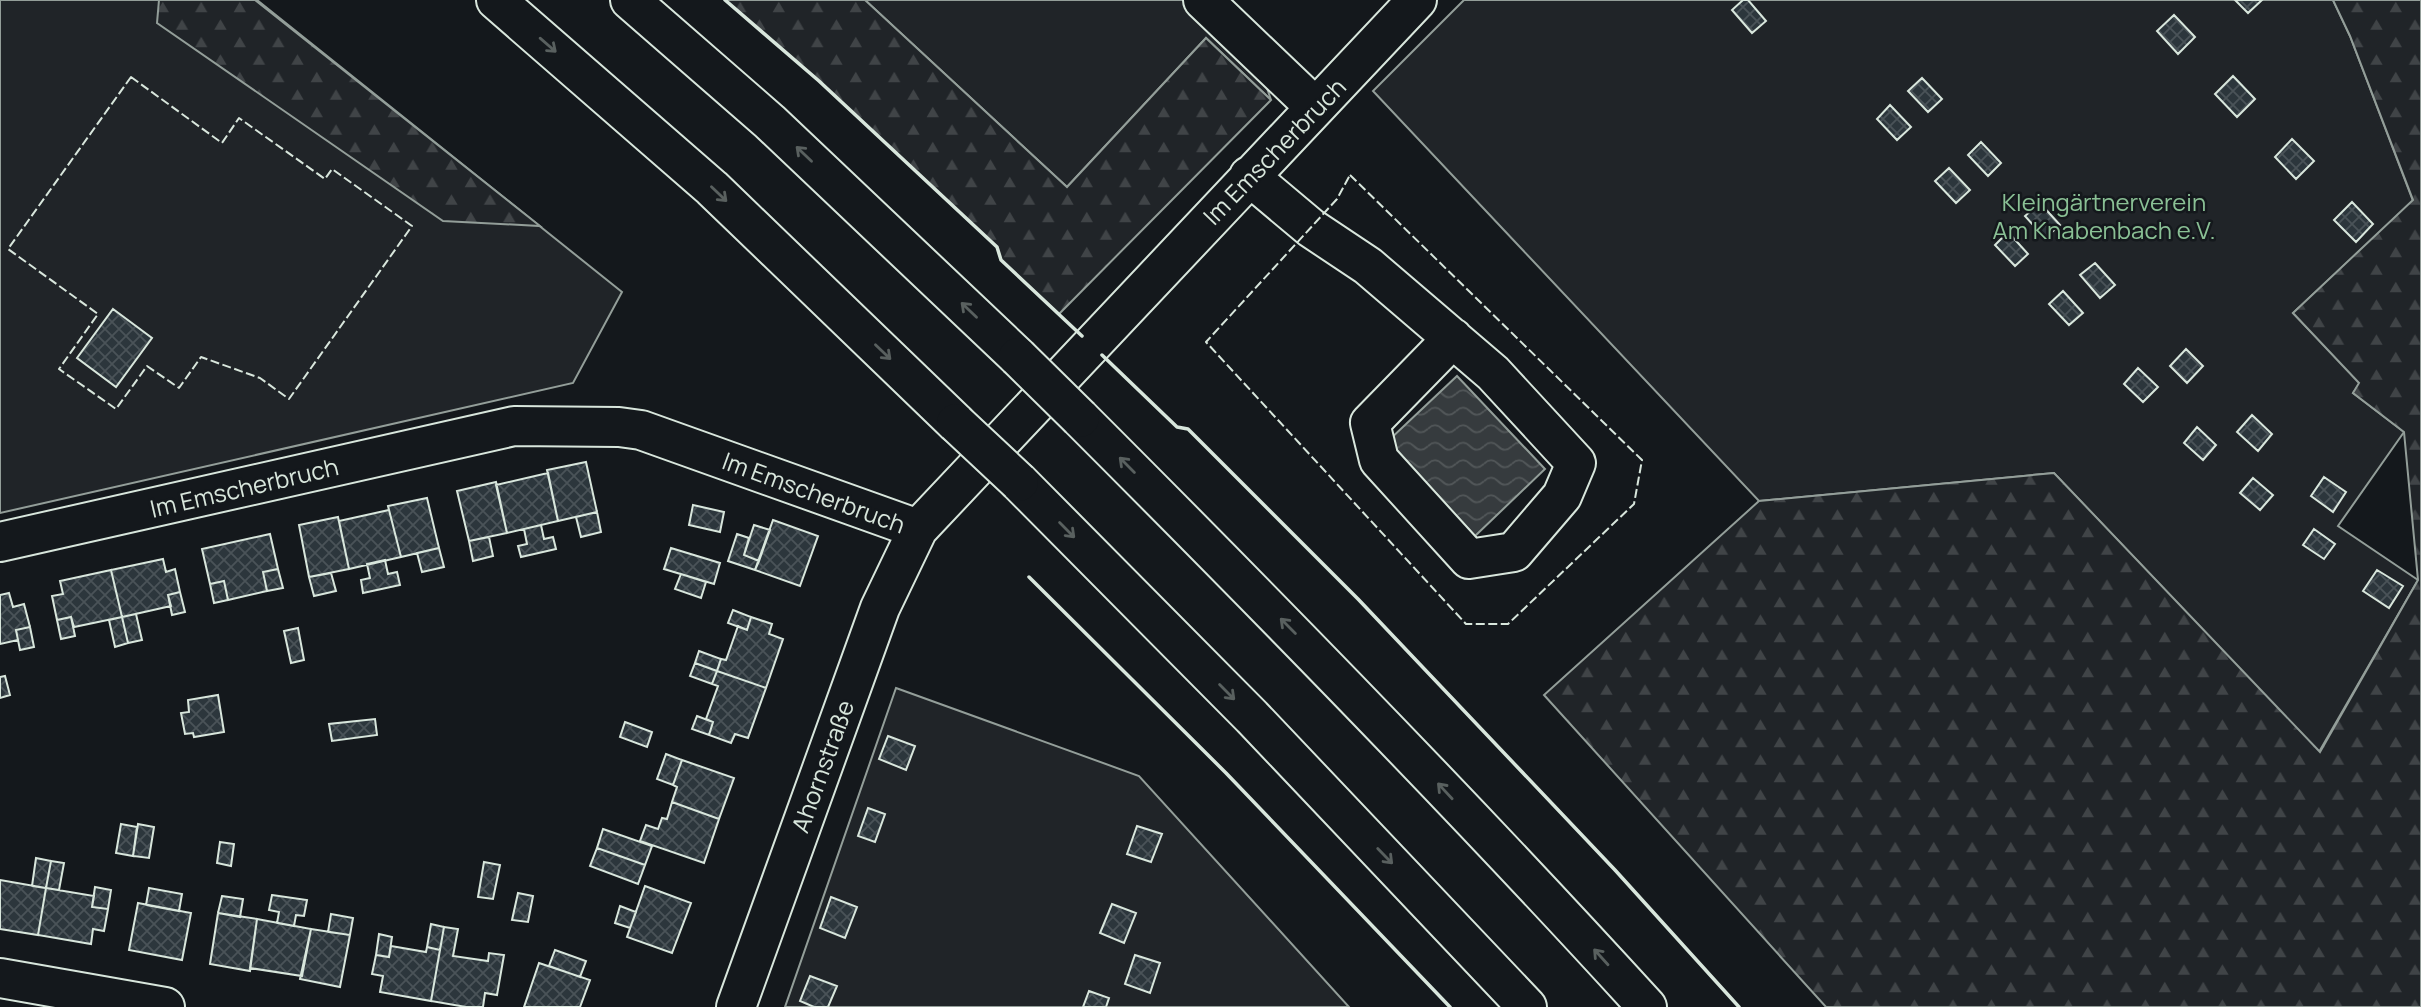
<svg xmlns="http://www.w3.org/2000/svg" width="2421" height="1007" viewBox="0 0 2421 1007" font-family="Manrope,sans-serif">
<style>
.green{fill:#202428;stroke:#939e99;stroke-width:2}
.forest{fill:url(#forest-firs);stroke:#939e99;stroke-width:2}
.water{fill:url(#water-waves);stroke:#939e99;stroke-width:2}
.building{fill:url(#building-cross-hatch);stroke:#d8e6dc;stroke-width:2}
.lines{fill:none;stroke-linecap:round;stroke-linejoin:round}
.minor-casing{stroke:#d8e6dc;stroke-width:42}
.highway-casing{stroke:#d8e6dc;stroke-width:42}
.minor{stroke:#14181c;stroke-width:38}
.highway{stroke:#14181c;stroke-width:38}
.highway-bridge-casing{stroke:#d8e6dc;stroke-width:42;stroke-linecap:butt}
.highway-bridge{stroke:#14181c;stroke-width:38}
.fence{stroke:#d8e6dc;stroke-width:2;stroke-dasharray:9 3.5;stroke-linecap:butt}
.wall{stroke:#d8e6dc;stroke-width:3.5}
.oneway{stroke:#59605f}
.labels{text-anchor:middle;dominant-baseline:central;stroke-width:5;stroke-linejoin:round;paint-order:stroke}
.street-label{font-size:24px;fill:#d8e6dc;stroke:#14181c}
.park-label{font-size:24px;fill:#8ac095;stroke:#14181c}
</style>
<defs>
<pattern id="forest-firs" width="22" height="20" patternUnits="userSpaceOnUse" patternTransform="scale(1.75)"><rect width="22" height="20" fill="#202428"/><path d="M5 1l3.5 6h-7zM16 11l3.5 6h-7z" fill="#404447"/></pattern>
<pattern id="water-waves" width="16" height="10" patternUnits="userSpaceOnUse" patternTransform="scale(1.75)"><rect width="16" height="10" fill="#363b3e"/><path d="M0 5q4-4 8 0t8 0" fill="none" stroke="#525759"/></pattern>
<pattern id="building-cross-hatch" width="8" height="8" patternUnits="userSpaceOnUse" patternTransform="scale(1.75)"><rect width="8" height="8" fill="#2c363c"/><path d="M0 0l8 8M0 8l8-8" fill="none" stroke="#4a5358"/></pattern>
</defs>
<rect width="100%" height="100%" fill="#14181c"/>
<path class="green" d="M0,0H257L622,292L573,383L0,513Z
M865,0H1187L1263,76L1271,100L1206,38L1067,187Z
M1464,0H2333L2350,36L2413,201L2293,313L2360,383L2353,393L2404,432L2338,526L2418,580L2319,752L2054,473L1759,501L1373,91Z
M896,688L1139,776L1349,1007H785Z"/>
<path class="forest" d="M159,0H255L540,226L443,221L157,23Z
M725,0H865L1067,187L1206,38L1271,100L1059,314L1001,260L997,247L819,81Z
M2333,0H2421V1007H1826L1544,695L1759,501L2054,473L2320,752L2418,580L2404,432L2353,393L2359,383L2293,313L2413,200L2350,36Z"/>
<path class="water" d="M1457,376L1545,469L1475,536L1388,441Z"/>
<path class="building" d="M1743,0H1748L1766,21L1752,33L1732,10Z
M2235,0H2262L2248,13Z
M2174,15L2195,37L2178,54L2157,31Z
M2233,76L2255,99L2237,117L2215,94Z
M1922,78L1942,99L1928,112L1908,91Z
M1890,105L1911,127L1897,140L1877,119Z
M2292,139L2314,161L2296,179L2275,157Z
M1981,142L2001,163L1988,176L1968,155Z
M1949,168L1970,190L1956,203L1935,181Z
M2352,202L2373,224L2356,242L2334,220Z
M2040,203L2060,225L2045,238L2025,216Z
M2008,232L2028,254L2015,266L1995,245Z
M2095,263L2115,285L2100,298L2080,275Z
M2063,291L2083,313L2069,325L2049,304Z
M113,309L152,338L116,387L77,358Z
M2186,349L2203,366L2187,383L2170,366Z
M2138,368L2158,387L2143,402L2124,384Z
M2252,415L2272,434L2258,451L2237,432Z
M2197,427L2216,445L2203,460L2184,443Z
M586,462L597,512L558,521L547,470Z
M548,473L558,521L507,533L496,485Z
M2324,477L2346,492L2333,512L2311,496Z
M2253,478L2273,495L2260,510L2240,493Z
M496,482L507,533L469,541L457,491Z
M427,498L439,548L401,557L388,506Z
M693,505L724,512L720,532L689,525Z
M389,510L401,557L349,569L339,521Z
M597,512L601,532L581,537L576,517Z
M338,517L349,569L309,577L299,525Z
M773,520L818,536L800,586L755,570Z
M541,525L544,539L553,537L556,549L521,557L518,546L527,544L524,529Z
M754,525L770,530L759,561L744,555Z
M2314,529L2335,544L2324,559L2303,545Z
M270,534L278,569L263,572L267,591L228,600L224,581L210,584L202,549Z
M737,534L749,538L744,555L759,561L755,570L728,561Z
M489,537L493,556L473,561L469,541Z
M439,548L444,567L422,572L417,553Z
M671,548L720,563L714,584L664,569Z
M163,559L166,572L175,569L180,592L168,595L171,606L122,617L111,570Z
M385,560L388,574L397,572L400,585L363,593L361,580L370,578L367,564Z
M278,569L283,588L267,591L263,572Z
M111,570L122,617L74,627L71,617L57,620L52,596L63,594L60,581Z
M2377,570L2403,586L2389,608L2363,591Z
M331,573L336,591L314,596L309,577Z
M681,574L706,582L701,598L675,589Z
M224,581L228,600L214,603L210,584Z
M180,592L185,612L172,615L168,595Z
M9,593L13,607L24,604L30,627L16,630L18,640L0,644V595Z
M733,610L751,617L747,630L728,623Z
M136,614L142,640L128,643L122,617Z
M71,617L75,636L61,639L57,620Z
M122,617L128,643L115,647L109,620Z
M751,617L772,624L769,634L783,639L766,688L717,671L721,659L726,660L738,626L747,630Z
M30,627L34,647L20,650L16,630Z
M298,628L304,660L291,663L284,631Z
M699,651L721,659L717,671L695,663Z
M695,663L717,671L712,684L690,676Z
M717,671L766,688L748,738L735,734L731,743L709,735L713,722L706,719L718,686L712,684Z
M5,676L10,695L0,698V677Z
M218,695L224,732L194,737L193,733L185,734L181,713L189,712L188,700Z
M697,716L713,722L709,735L692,729Z
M375,719L377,735L332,741L329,724Z
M625,722L652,732L647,747L620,737Z
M888,736L915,746L906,770L879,759Z
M666,754L682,760L673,785L657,779Z
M682,760L734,778L719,819L672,802L677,787L673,785Z
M672,802L719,819L704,863L640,841L646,825L658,829L662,818L667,819Z
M868,808L885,814L875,842L858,836Z
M121,824L137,827L133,856L116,853Z
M138,824L154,827L149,858L133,856Z
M1137,826L1162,834L1151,862L1127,854Z
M603,829L652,846L645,865L597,848Z
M220,842L234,844L231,866L217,863Z
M597,848L645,865L638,884L590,866Z
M36,858L51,861L46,888L32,886Z
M51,861L64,863L59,890L46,888Z
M484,862L500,865L493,899L478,897Z
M0,880L46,888L38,935L0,929Z
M645,886L691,903L672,953L627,937Z
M95,887L111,890L108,909L92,907Z
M46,888L94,896L92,907L108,909L104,931L93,929L91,944L38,935Z
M149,888L182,894L179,911L146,905Z
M518,893L533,896L528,922L512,920Z
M272,895L307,900L304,916L296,915L294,926L277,923L279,912L269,910Z
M222,896L243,899L240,917L218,913Z
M831,897L857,907L845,938L820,928Z
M138,903L191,913L182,960L129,950Z
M1112,904L1136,913L1124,943L1100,933Z
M620,906L636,912L630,928L615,923Z
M218,913L257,919L250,971L210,964Z
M331,914L353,918L350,935L328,932Z
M257,919L311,929L302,976L250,968Z
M431,924L444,927L440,950L427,947Z
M444,927L458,929L453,956L488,961L489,953L504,955L497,995L485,993L483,1007H466L431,1001Z
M311,929L350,935L340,987L300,979Z
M379,934L392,937L389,957L376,955Z
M391,946L426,952L427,947L440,950L431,1001L380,992L383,976L372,974L376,955L389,957Z
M555,950L586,961L580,977L549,966Z
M1135,955L1160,963L1150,993L1125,984Z
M539,963L590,980L580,1007H524Z
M810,976L837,986L828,1007H814L800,1001Z
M1089,991L1109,998L1106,1007H1083Z"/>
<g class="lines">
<g class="minor-casing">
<path id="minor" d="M1203,0L1315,107
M1249,176L1311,228L1368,266L1493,373L1576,463L1562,496L1514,552L1469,559L1379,460L1370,423L1453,338
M0,542L514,426L619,427L641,430L918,529
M0,978L165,1007
M736,1007L880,608L918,529L1417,0"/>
</g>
<g class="highway-casing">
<path id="highway" d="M496,0L712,188L956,423
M630,0L770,122L1018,357
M1080,418C1273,611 1463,805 1647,1007
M1019,482L1252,717L1527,1007"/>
</g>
<use href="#minor" class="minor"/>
<use href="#highway" class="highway"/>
<g class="highway-bridge-casing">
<path id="highway-bridge" d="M1018,357L1080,418
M956,423L1019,482"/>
</g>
<use href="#highway-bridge" class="highway-bridge"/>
<path class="fence" d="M131,77L222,143L239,118L325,179L332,169L412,226L289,399L260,378L201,357L179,388L147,366L116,409L59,369L98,314L8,249Z
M1350,175L1642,460L1634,504L1508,624H1466L1206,342L1337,199Z"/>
<path class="wall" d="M725,0L819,81L997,247L1001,260L1082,336
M1102,355L1177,427L1188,429L1358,599L1615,870L1739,1007
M1029,577L1226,773L1450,1007"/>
</g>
<defs><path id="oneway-shaft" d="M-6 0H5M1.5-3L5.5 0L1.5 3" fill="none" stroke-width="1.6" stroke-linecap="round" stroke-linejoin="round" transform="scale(1.75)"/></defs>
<g class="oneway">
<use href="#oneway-shaft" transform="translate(548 45) rotate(41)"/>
<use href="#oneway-shaft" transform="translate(804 154) rotate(-136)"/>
<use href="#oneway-shaft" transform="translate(719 194) rotate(44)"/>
<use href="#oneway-shaft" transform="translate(969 310) rotate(-136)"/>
<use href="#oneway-shaft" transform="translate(883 352) rotate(44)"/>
<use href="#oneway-shaft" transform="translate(1127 465) rotate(-135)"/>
<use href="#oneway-shaft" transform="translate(1067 530) rotate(45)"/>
<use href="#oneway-shaft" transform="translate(1288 626) rotate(-135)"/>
<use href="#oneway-shaft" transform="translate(1227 692) rotate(45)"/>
<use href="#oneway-shaft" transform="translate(1445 791) rotate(-133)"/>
<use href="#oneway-shaft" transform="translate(1385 856) rotate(46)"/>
<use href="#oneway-shaft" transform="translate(1601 957) rotate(-132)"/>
</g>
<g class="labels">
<g class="street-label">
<text transform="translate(1274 151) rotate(-46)">Im Emscherbruch</text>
<text transform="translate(244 487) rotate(-13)">Im Emscherbruch</text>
<text transform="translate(814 492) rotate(20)">Im Emscherbruch</text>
<text transform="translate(822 766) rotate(-70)">Ahornstraße</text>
</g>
<g class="park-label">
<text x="2104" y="201">Kleingärtnerverein<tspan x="2104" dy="28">Am Knabenbach e.V.</tspan></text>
</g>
</g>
</svg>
